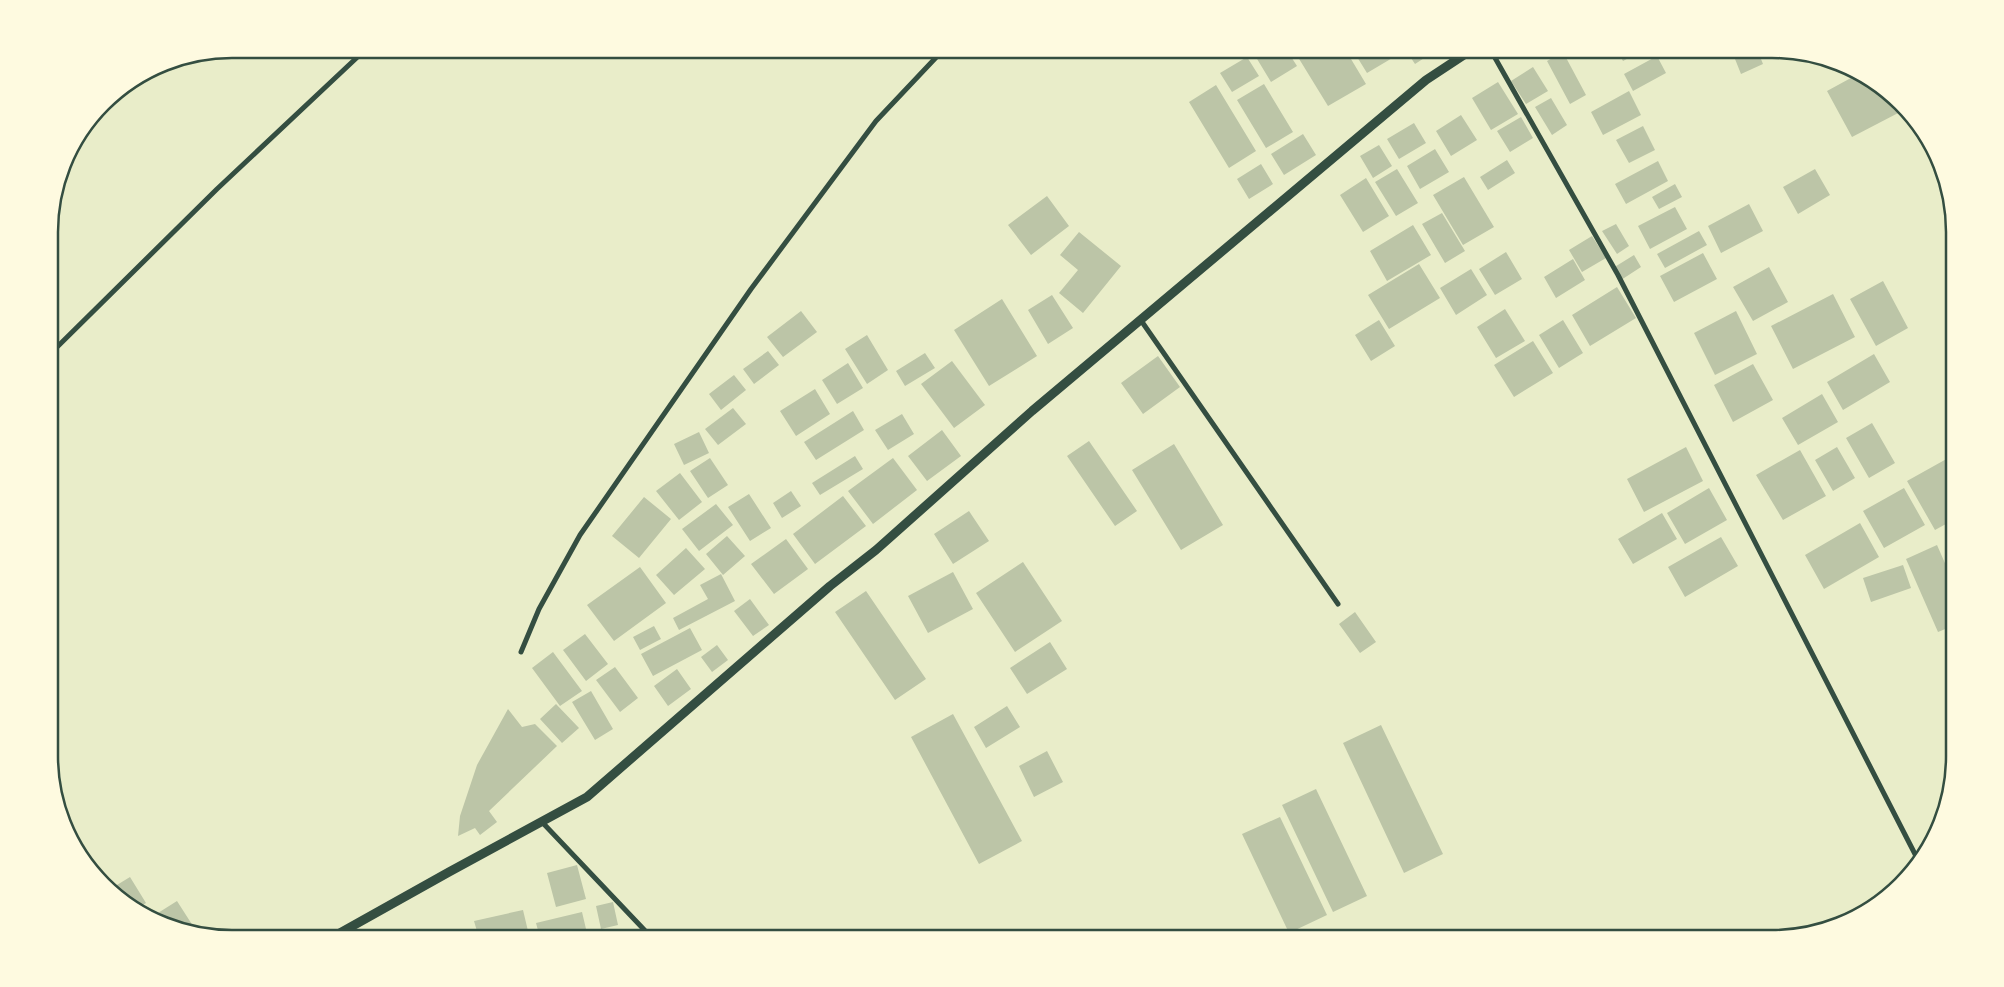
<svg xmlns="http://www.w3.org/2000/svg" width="2004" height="987" viewBox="0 0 2004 987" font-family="'Nunito Sans',sans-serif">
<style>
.building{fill:#bcc5a7}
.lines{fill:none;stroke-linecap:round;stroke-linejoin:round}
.minor{stroke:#344e41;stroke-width:5}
.tertiary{stroke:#344e41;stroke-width:9}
.rim{fill:none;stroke:#344e41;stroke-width:2.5}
</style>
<rect width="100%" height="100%" fill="#e9edc9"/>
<path class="building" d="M1251,49H1286L1297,66L1271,82Z
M1293,49H1345L1366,84L1328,106Z
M1359,49H1389L1394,57L1367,73L1354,52Z
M1405,49H1430L1432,53L1415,64Z
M1537,49H1557L1542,57Z
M1572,49H1591L1576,57Z
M1616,49H1646L1623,61Z
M1731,49H1757L1763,64L1741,74Z
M1563,52L1586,95L1570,104L1547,61Z
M1657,56L1666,73L1633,91L1624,74Z
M1247,57L1259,76L1232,92L1220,73Z
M1533,67L1548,91L1526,104L1511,81Z
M1860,73L1899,105L1902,111L1852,137L1827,91Z
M1498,82L1518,114L1491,130L1472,98Z
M1264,84L1293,132L1266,148L1237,100Z
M1216,85L1256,151L1229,168L1189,102Z
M1629,91L1641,115L1603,135L1591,112Z
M1551,98L1567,125L1552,135L1535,107Z
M1461,115L1477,140L1451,156L1436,131Z
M1521,117L1533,138L1510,152L1497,131Z
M1414,123L1426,143L1399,159L1387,139Z
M1643,126L1655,150L1629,163L1616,140Z
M1303,134L1316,155L1284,175L1271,154Z
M1379,145L1392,166L1373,178L1360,156Z
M1435,149L1449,172L1420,189L1407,166Z
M1507,160L1515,173L1488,190L1480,177Z
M1658,161L1668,181L1626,204L1615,184Z
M1261,164L1273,184L1249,199L1237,179Z
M1397,169L1418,203L1396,216L1375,182Z
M1815,169L1830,195L1798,214L1783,187Z
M1464,177L1494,227L1463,245L1433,195Z
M1366,178L1389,216L1363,232L1340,195Z
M1675,184L1682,197L1659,209L1652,197Z
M1047,196L1069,226L1031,255L1008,225Z
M1749,204L1763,231L1721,253L1708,226Z
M1675,207L1687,229L1650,249L1638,226Z
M1442,213L1465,251L1445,263L1422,224Z
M1616,224L1629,246L1617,254L1602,231Z
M1413,225L1431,255L1387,281L1370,251Z
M1699,231L1707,245L1665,268L1657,254Z
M1079,232L1121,266L1083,313L1059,293L1078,270L1060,255Z
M1592,236L1606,258L1582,272L1569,250Z
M1506,252L1522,279L1495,295L1479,269Z
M1703,253L1717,279L1674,302L1660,276Z
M1634,255L1641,267L1621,280L1613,268Z
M1573,259L1585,280L1556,298L1544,277Z
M1419,264L1440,298L1389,329L1368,295Z
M1769,267L1788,302L1753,321L1733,287Z
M1471,269L1487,295L1456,315L1440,288Z
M1883,281L1908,328L1876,346L1850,299Z
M1617,287L1636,318L1590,346L1572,315Z
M1833,294L1855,337L1793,369L1771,326Z
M1052,295L1073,328L1048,344L1028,310Z
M1002,299L1037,356L989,386L954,330Z
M1505,309L1525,341L1496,358L1477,327Z
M801,311L817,332L783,357L767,337Z
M1736,311L1757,354L1715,375L1694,333Z
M1379,320L1395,346L1371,361L1355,335Z
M1563,320L1583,353L1559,368L1539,335Z
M867,335L888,370L867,384L845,349Z
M1533,341L1553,373L1514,397L1494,365Z
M768,351L779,365L754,384L743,369Z
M925,353L935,368L905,386L896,371Z
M1874,354L1890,382L1843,410L1827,382Z
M1158,356L1180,387L1143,414L1121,383Z
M952,361L985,405L954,428L921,384Z
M848,363L863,388L837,404L822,380Z
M1753,364L1773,400L1733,422L1714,385Z
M734,375L746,390L721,410L709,394Z
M815,389L830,414L796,436L780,411Z
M1822,394L1838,422L1798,445L1782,418Z
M733,408L746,424L718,445L705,429Z
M853,411L864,430L816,460L804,442Z
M902,414L914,434L888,450L875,430Z
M1872,423L1895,463L1869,478L1846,438Z
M942,430L961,456L927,481L908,456Z
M699,432L709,453L684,465L674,444Z
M1089,441L1137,511L1115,526L1067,456Z
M1174,444L1223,525L1181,550L1132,470Z
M1686,447L1703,481L1644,512L1627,479Z
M1837,447L1855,478L1833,491L1815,460Z
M1800,450L1826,496L1783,520L1756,475Z
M855,456L863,469L820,495L812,483Z
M1950,457L1954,464L1955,519L1935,530L1907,481Z
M710,458L728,485L708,498L690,471Z
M893,458L917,490L873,524L848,491Z
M680,473L702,502L679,520L656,491Z
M1709,488L1727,520L1685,544L1667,513Z
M1904,488L1925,525L1884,548L1863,511Z
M791,491L801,506L782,518L773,503Z
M749,494L771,528L750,541L728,507Z
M843,496L866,526L815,564L793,534Z
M644,497L671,519L639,558L612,536Z
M716,504L733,525L699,551L682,529Z
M969,511L989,541L953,564L934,534Z
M1662,513L1677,539L1633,564L1618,539Z
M1860,523L1879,557L1824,589L1805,555Z
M727,536L745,556L723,575L706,554Z
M1721,537L1738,566L1685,597L1668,567Z
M786,539L808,569L774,594L751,564Z
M1937,545L1955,586V625L1938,632L1906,559Z
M686,548L705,569L674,595L656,575Z
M1023,562L1062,621L1015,652L976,593Z
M1903,565L1911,588L1871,602L1863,578Z
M640,567L666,603L614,641L587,605Z
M953,572L973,609L928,633L908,596Z
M721,574L735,601L679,630L673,618L708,599L700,585Z
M866,591L926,679L895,700L835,612Z
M750,599L769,625L753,636L734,611Z
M1355,612L1376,642L1360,653L1339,624Z
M654,626L661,639L640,650L633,637Z
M690,628L702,650L653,676L641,654Z
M585,634L608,664L586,681L563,650Z
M1050,642L1067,669L1027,694L1010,668Z
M717,645L728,660L712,672L701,657Z
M553,652L582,691L560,706L532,668Z
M615,667L638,698L620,712L596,680Z
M677,669L691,689L668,706L654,686Z
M591,691L613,729L595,740L572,702Z
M556,704L579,728L562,743L540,719Z
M1007,706L1020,727L986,748L974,727Z
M508,709L522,727L535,724L557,746L489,811L497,822L480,835L475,828L458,836L460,816L477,765Z
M953,714L1022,841L979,864L911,737Z
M1381,725L1443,854L1404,873L1343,743Z
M1047,751L1063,782L1034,797L1019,766Z
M1316,789L1367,896L1333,912L1282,805Z
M1280,817L1327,915L1289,933L1242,834Z
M577,865L586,899L556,907L547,873Z
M130,877L146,903L138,908L112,888Z
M177,901L193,926L189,928L150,918Z
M613,902L618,925L601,929L596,906Z
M523,910L528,931L500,938H479L474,921Z
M582,912L586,929L540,938L536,923Z"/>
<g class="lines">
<path class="minor" d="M1490,49L1618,275L1917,858
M1140,319L1338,604
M49,355L217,189L366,49
M521,652L539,609L580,535L751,289L876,121L944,49
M541,821L652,938"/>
<path class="tertiary" d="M331,938L449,872L587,797L830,586L876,550L1032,411L1426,80L1473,49"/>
</g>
<path d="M0 0H2004V987H0ZM232 58H1772A174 174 0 0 1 1946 232V756A174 174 0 0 1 1772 930H232A174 174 0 0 1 58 756V232A174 174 0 0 1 232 58Z" fill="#fefae0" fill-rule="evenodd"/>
<path class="rim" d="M232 58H1772A174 174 0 0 1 1946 232V756A174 174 0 0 1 1772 930H232A174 174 0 0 1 58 756V232A174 174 0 0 1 232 58Z"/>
</svg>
